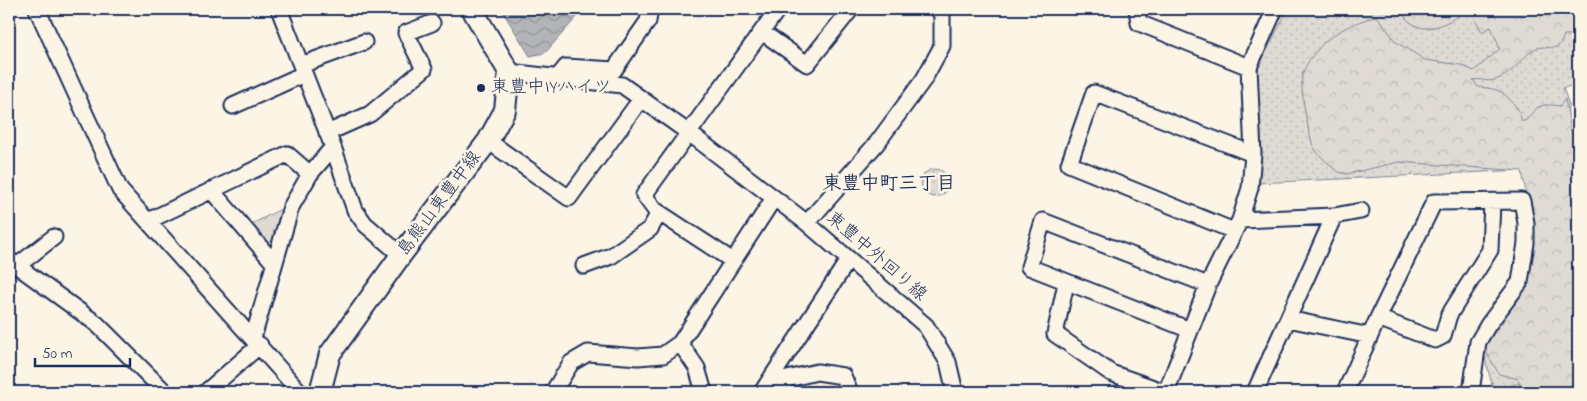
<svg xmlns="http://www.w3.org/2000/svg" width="1587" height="401" viewBox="0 0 1587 401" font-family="'Indie Flower','Klee One',sans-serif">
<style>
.grass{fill:url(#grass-dots);stroke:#7d8599}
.forest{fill:url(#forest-crowns);stroke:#7d8599}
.park{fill:url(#park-tufts);stroke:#7d8599}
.water{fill:url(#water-waves);stroke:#767f94}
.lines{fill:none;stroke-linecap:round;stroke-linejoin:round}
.street-casing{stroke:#1b2f5e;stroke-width:19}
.secondary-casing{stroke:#1b2f5e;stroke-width:24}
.street{stroke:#fcf5e5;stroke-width:15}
.secondary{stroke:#fcf5e5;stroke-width:20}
.poi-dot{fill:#1b2f5e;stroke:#fcf5e5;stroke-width:2}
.labels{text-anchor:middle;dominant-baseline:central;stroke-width:5;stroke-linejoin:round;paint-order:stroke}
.poi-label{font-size:18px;fill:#1b2f5e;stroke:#fcf5e5;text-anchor:start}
.street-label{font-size:18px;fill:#1b2f5e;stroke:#fcf5e5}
.neighbourhood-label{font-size:19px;font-weight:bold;fill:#1b2f5e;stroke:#fcf5e5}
</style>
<defs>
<pattern id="grass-dots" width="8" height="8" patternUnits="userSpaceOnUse" patternTransform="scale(1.25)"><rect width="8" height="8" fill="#dfdbd4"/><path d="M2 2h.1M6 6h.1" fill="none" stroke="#bfbcb8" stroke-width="1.8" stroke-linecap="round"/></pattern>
<pattern id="forest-crowns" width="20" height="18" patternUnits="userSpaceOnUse" patternTransform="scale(1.25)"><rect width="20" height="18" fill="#dfdbd4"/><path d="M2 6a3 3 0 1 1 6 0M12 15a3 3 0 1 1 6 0" fill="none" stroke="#bfbcb8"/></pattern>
<pattern id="park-tufts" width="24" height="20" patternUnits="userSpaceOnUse" patternTransform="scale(1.25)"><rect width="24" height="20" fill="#dfdbd4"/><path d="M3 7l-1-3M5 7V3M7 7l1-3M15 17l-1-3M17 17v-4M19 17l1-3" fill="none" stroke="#bfbcb8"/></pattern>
<pattern id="water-waves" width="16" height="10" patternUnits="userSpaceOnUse" patternTransform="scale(1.25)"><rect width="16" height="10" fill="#b2b4b8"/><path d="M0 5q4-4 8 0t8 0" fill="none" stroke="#909399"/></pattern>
</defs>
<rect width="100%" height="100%" fill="#fcf5e5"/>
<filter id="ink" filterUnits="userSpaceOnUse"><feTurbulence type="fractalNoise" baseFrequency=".02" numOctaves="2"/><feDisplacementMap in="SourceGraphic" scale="10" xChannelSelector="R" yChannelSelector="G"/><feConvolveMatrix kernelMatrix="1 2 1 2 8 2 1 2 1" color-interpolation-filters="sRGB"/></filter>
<g filter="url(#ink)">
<path class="grass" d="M1288,9H1578V84L1563,88L1574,119L1578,140V392H1522L1519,383L1494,392L1483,351V341L1491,329L1532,237L1524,170L1258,183V68Z
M921 183a14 14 0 1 1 28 0a14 14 0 1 1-28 0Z"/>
<path class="forest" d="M1399,9H1578V41L1569,35H1564C1557,58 1548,41 1533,50C1521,58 1514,72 1500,78C1487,84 1484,78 1473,80L1478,87C1496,89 1501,89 1513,103C1518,110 1521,113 1521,121H1525C1538,105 1540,103 1560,106L1565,99L1578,166V392H1524L1518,379L1499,374L1484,348L1526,284L1534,237L1522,171L1399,162L1347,174C1344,173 1341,173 1339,172C1335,170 1316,153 1314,148C1309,138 1298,82 1303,72C1318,40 1344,25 1377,16L1396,42L1425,60L1461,65L1474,71L1500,49L1491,27L1482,32L1470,9C1454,18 1431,36 1413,24C1407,21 1403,14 1399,9Z"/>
<path class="park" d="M283,208L275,248L269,251L248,226Z"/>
<path class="water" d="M501,9H584L545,53L530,56Z"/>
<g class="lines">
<g class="street-casing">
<path id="street" d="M37,9L120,190L300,392
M279,9L333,147L355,210L365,224L401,255
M1137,9L1139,23L1249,67
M762,32L807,64L851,9
M301,65L364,42
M509,72L622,85L689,133L807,223L926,326L948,362L955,392
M557,78L566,67L614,70L648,21L650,9
M233,106L304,74
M327,133L370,114L424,69L406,33L432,23
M488,141L569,198L641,99
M211,190L274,263
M1240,220L1334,216L1361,211
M148,221L287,154L310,174
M807,223L877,143L924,79L942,46V15L938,9
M1234,231L1069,164L1094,93L1253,154
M9,260L97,324L165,392
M733,261L655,210L644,195L778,9
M17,266L54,237
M584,266L611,256L650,229L659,213
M1066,283L1055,334L1111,373L1165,392
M1378,318L1435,340L1443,336L1449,315L1490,250L1492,202
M1288,319L1370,336
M1190,330L1029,267L1043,221L1208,285
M253,338L291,207L310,174L333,147
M680,343L697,368L704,392
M206,392L260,345
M553,392L571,363L588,353L638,357L663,355L680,343L774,198
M762,392L849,259
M783,392V380L817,372L843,376L850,392
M1166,392L1208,285L1240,220L1250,188L1253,154L1249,67L1275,9
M1255,392L1334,216
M1345,392L1378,318L1434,202L1522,201L1526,223V243L1520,282L1488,325L1478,342L1471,392"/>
</g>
<g class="secondary-casing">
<path id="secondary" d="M320,392L330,354L401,255L488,141L505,110L509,72L472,9"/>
</g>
<use href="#street" class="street"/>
<use href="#secondary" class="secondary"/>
</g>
</g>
<circle class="poi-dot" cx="481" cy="88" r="5"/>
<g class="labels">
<g class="poi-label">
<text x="491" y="88">東豊中IYハイツ</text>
</g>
<g class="street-label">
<text transform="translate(440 204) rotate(-53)">島熊山東豊中線</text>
<text transform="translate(876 257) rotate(41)">東豊中外回り線</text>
</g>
<g class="neighbourhood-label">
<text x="889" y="184">東豊中町三丁目</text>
</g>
</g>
<rect width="1587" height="401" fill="none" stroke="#fcf5e5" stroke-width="30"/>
<rect x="15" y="15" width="1557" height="371" fill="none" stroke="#1b2f5e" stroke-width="2" filter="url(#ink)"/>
<path d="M35 358v8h95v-8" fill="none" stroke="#1b2f5e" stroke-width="2.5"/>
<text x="42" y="358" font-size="15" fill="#1b2f5e" stroke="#fcf5e5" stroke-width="4" paint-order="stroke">50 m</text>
</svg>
